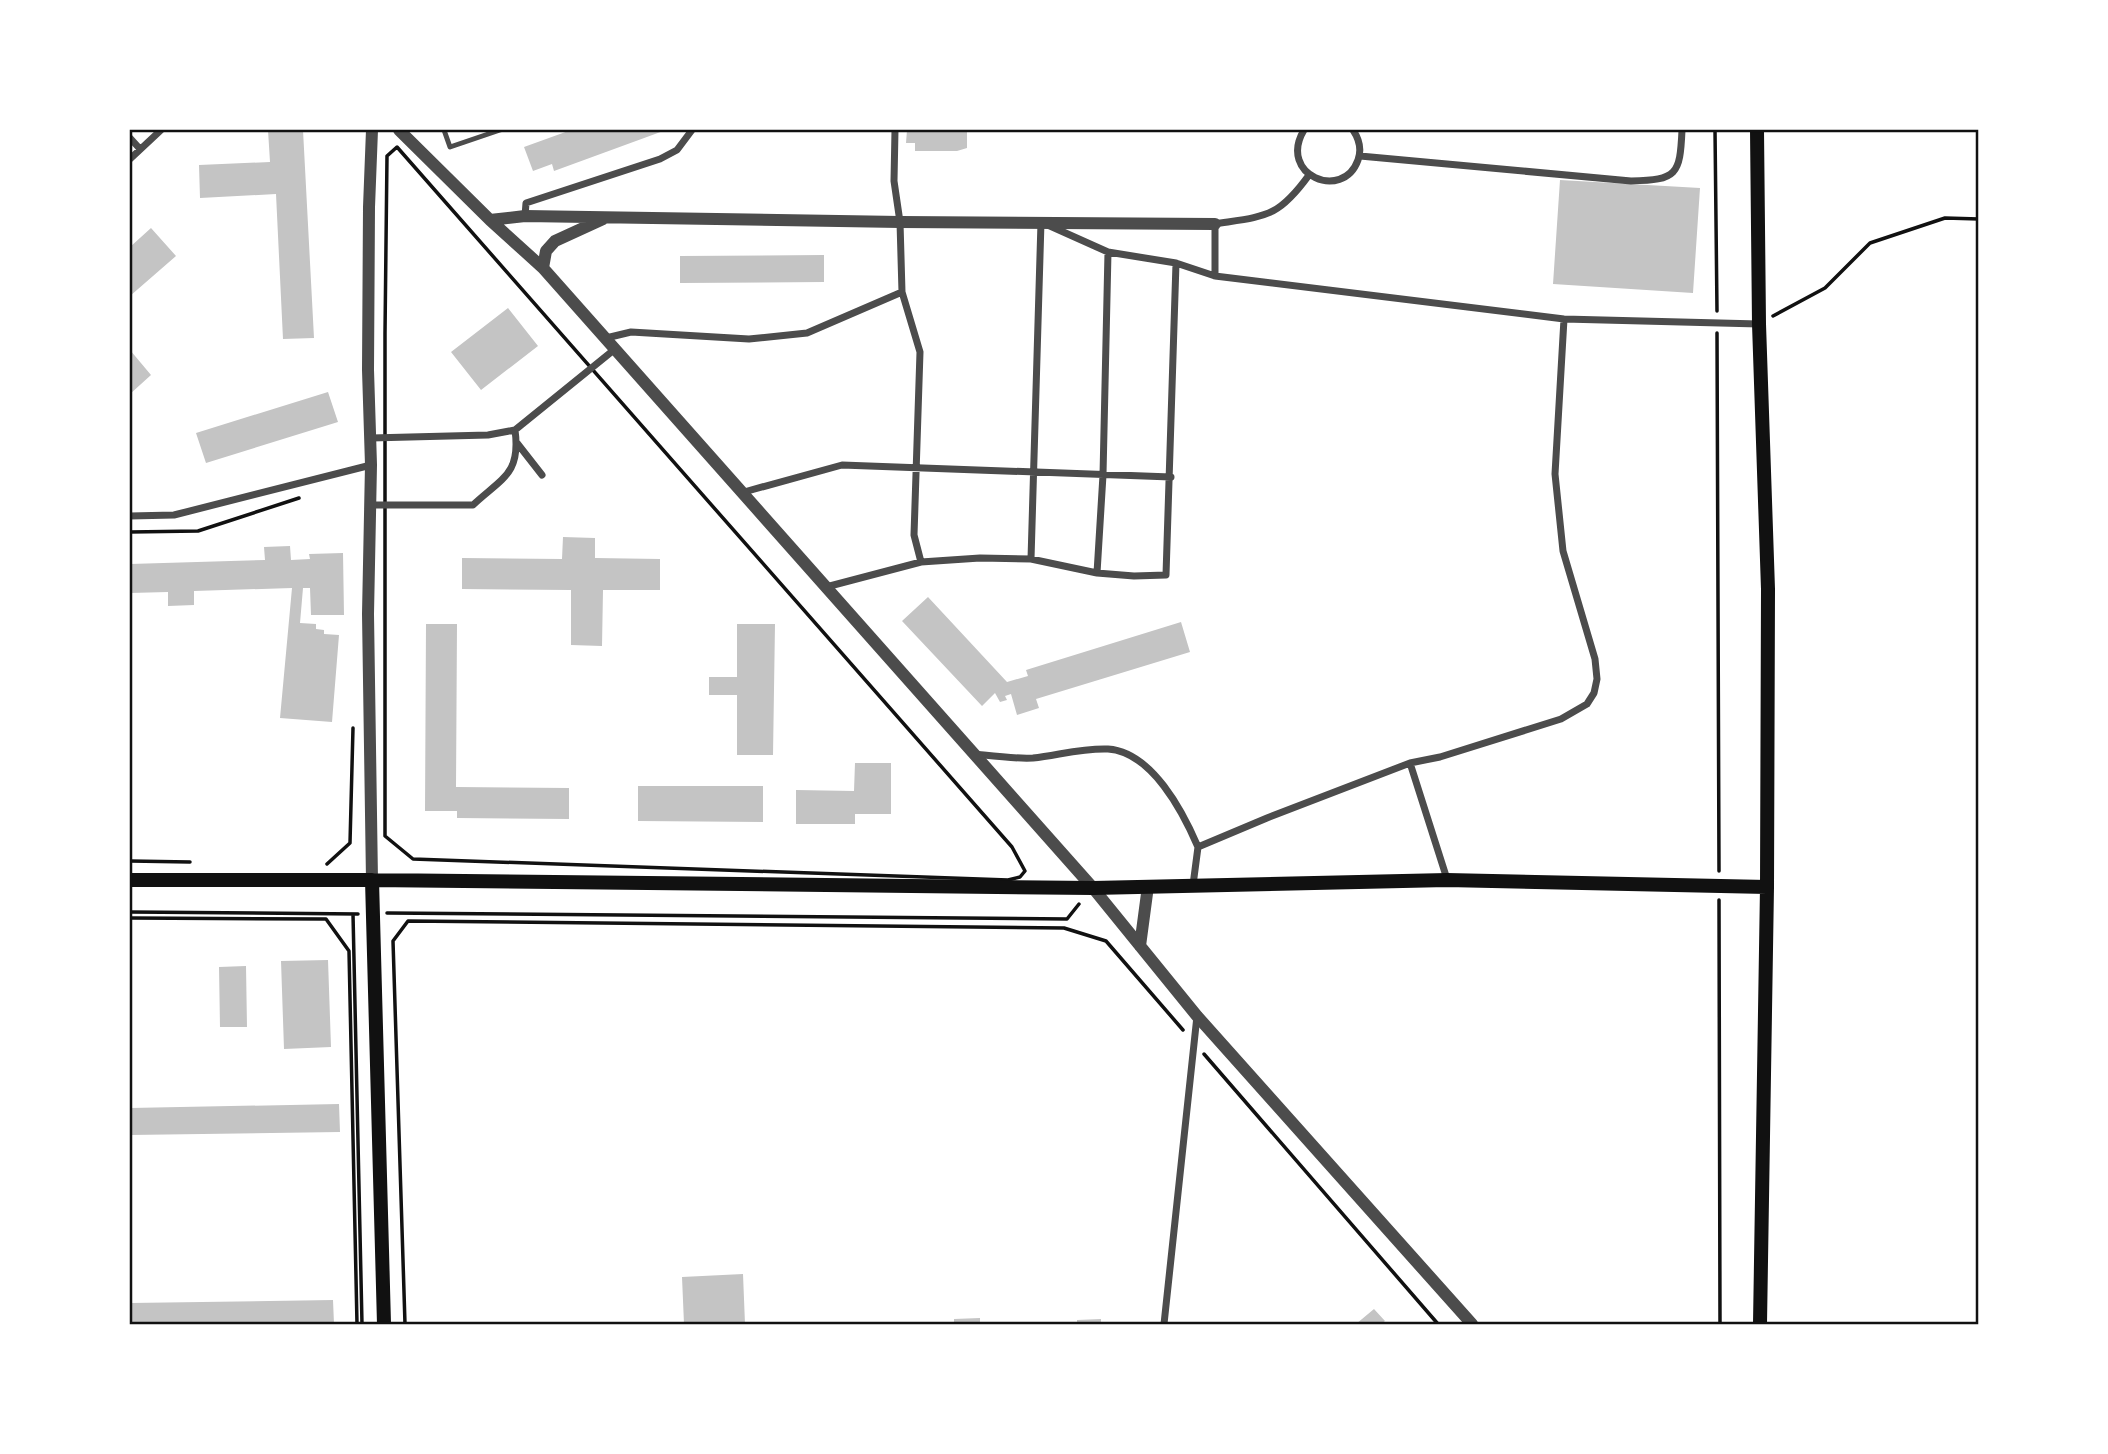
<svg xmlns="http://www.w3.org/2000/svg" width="2108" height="1454" viewBox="0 0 2108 1454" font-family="'PT Serif',serif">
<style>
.building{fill:#c4c4c4}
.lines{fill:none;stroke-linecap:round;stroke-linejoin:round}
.path{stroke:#111;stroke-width:3.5}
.service{stroke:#4c4c4c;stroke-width:5}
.minor{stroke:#4c4c4c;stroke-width:7}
.tertiary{stroke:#4c4c4c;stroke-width:12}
.secondary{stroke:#111;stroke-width:14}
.neatline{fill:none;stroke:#111;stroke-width:2.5}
</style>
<rect width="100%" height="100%" fill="#fff"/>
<path class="building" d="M268,130H303L314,338L283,339L276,194L200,198L199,165L270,162Z
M571,130H666L554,171L552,164L533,171L524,147Z
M907,130H967V148L957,151H915V143H906Z
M1560,180L1700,188L1693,293L1553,284Z
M151,228L176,256L130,296V247Z
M824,255V282L680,283V256Z
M508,308L538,346L481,390L451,352Z
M130,350L151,375L130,394Z
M328,392L338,422L206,463L196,433Z
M563,537L595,538V558L660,559V590H603L602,646L571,645V590L462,589V558L562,559Z
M290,546L291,560L310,559L309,554L343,553L344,615H311L310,588H303L300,623L316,624V629L324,630V634L339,635L332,722L280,718L292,588L194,591V605L168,606V592L130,593V564L265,560L264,547Z
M928,597L1007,682L1028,676L1026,670L1181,622L1190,652L1036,699L1039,708L1017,715L1011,694L1005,696L1007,700L1000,702L995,693L982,706L902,621Z
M426,624H457L456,787L569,788V819L457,818V811H425Z
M737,624H775L773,755H737V695H709V677H737Z
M855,763H891V814H855V824H796V790L854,791Z
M638,786H763V822L638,821Z
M328,960L331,1047L284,1049L281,961Z
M246,966L247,1027H220L219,967Z
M339,1104L340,1132L130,1135V1108Z
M743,1274L745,1324H684L682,1277Z
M333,1300L334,1324H130V1303Z
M1374,1309L1385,1321L1381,1324H1356Z
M980,1318V1324H954V1319Z
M1101,1319V1324H1077V1320Z"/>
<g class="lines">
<path class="path" d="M1715,130L1717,311
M397,147L1012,847L1025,871L1020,877L1008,880L413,859L385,836V333L387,156Z
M1773,316L1825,288L1870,243L1945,218L1979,219
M1717,333L1719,871
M130,532L198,531L299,498
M130,861L190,862
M327,864L350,843L353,728
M1719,900L1720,1324
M130,912L358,914
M387,913L1067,919L1079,904
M353,914L362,1324
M130,918L326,919L349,951L357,1324
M1204,1054L1438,1324
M405,1324L393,941L408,921L1064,928L1106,941L1183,1030"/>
<path class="service" d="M444,130L450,147L500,130"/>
<path class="minor" d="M895,130L894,181L900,222L902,292L920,352L914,535L921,562
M1304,130C1277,175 1343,202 1358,160C1362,149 1359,139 1353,130
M130,138L140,149
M1360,156L1631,181C1677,180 1680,175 1682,130
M130,159L161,130
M525,216L526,203L660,159L677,150L692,130
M1215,276V224C1266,216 1278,218 1309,175
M606,338L631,332L749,339L807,333L902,292
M371,438L488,435L515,430L615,349
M517,443L542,475
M744,492L842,465L1171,477
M370,505H473C502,478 521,474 515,430
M130,516L174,515L371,465
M1031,559L1041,222L1108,252L1176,263L1215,276L1564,319L1759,324
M1097,573L1103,475L1108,252
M826,587L921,562L980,558L1031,559L1097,573L1134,576L1166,575L1176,263
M974,754C993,756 1014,759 1033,758C1059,755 1082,748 1108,749C1152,752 1183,812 1198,847
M1410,763L1447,879
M1193,885L1198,847L1267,818L1410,763L1440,757L1561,719L1587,704L1594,693L1597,679L1595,659L1563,551L1555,474L1564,319
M1164,1324L1197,1016"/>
<path class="tertiary" d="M372,130L369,207L368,370L371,465L368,614L372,880
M399,130L490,220L543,268L1093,888L1197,1016L1472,1324
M490,220L525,216L900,222L1215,224
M543,268L546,251L555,241L603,219
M1140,946L1148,886"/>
<path class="secondary" d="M1757,130L1759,324L1768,589L1767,887L1760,1324
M130,880H372L1093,888L1447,880L1767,887
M372,880L384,1324"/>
</g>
<rect width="2108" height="1454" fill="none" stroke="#ffffff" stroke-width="262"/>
<rect x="131" y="131" width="1846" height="1192" class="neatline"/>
</svg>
